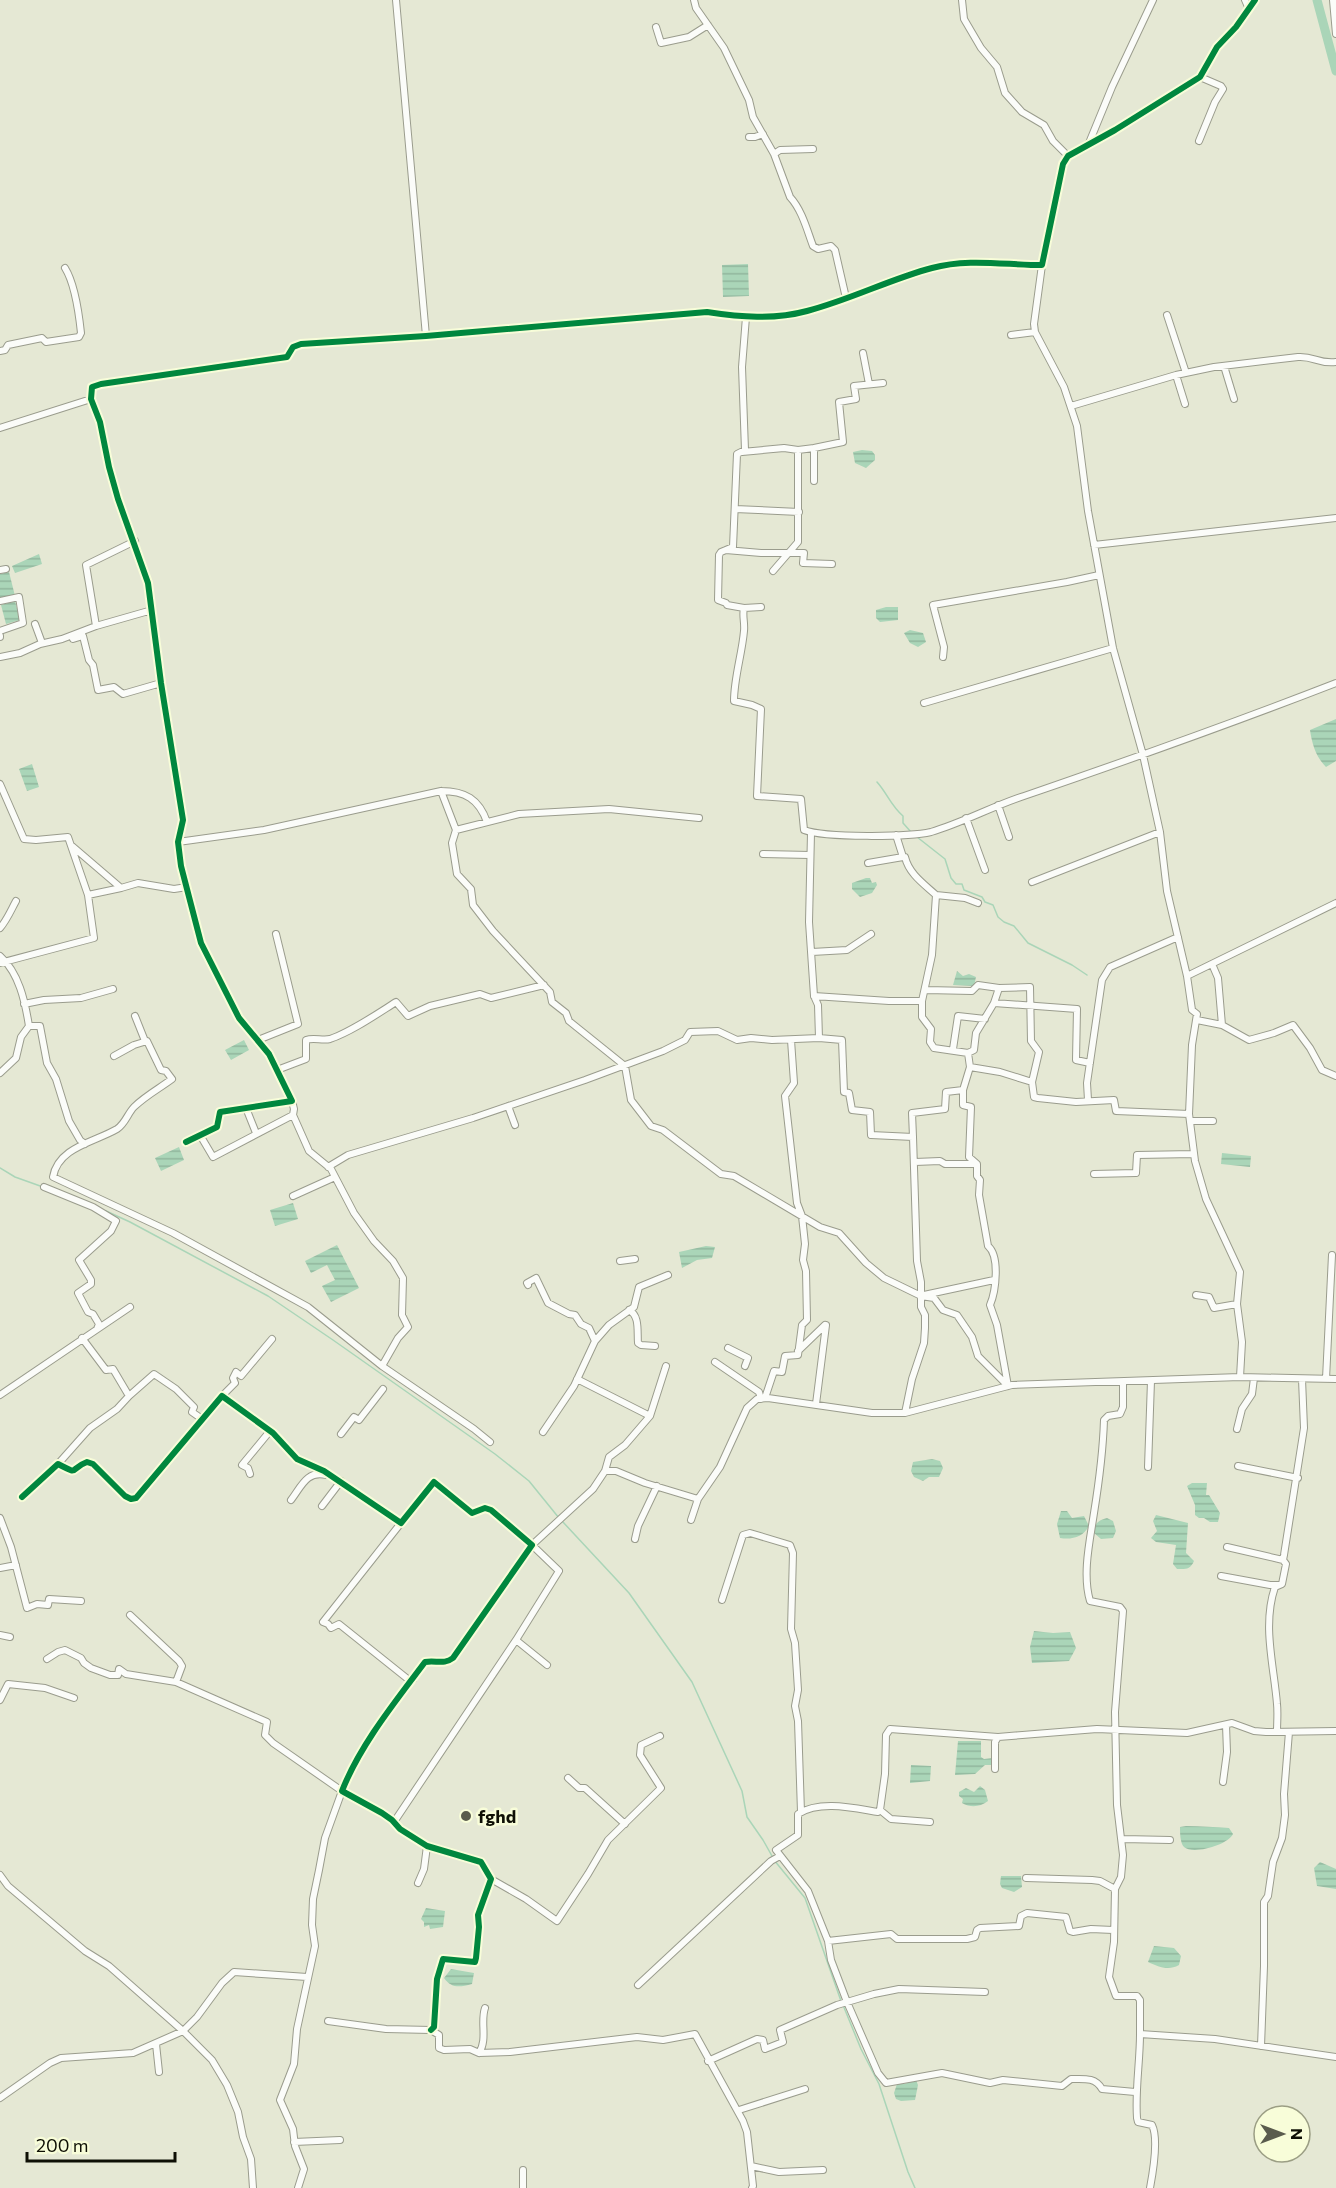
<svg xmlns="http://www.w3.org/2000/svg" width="1336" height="2188" viewBox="0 0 1336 2188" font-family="Commissioner,sans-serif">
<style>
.water{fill:url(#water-rules)}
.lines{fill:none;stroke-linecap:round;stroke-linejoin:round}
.stream{stroke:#aad5b8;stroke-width:1.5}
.river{stroke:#aad5b8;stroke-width:9}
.street-casing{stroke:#9a9c8d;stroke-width:8}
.street{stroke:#fbfcf9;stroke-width:6}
.cycleway-casing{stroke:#f8fdd9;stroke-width:10}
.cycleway{stroke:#00873e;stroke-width:6}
.poi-dot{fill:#5a5c4d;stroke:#f8fdd9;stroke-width:2}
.labels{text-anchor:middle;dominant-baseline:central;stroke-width:5;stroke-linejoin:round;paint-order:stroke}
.poi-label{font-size:18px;font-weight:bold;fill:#0f1005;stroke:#f8fdd9;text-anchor:start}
</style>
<defs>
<pattern id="water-rules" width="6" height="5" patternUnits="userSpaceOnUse" patternTransform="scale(1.5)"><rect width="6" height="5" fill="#aad5b8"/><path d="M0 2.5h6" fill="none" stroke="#91b69d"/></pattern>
</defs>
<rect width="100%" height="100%" fill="#e5e8d4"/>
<path class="water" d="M748,264L749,296L723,297L722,265Z
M862,450L872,451L875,455V460L866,468L855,463L853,452Z
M39,554L42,564L15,573L12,566Z
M9,572L15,596L0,598V574Z
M15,601L20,620L6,624L1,605Z
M886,607H898V620L880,622L876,618V610Z
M910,630L923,633L926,642L918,647L910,643L904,633Z
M1336,719V761L1326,767C1316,757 1312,744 1310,730Z
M32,764L39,787L27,791L19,769Z
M866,878H870L872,883L876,882L877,885L872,893L860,897L852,889V883Z
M957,971L963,976L969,974L976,977L974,986L953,985Z
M244,1040L249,1050L231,1060L225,1050Z
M179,1147L184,1160L161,1171L155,1158Z
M1222,1153L1251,1156L1250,1167L1221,1164Z
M293,1203L298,1219L275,1226L270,1210Z
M337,1245L359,1288L331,1302L322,1286L335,1280L327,1265L311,1273L305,1261Z
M706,1246L715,1247L712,1258L697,1260L682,1268L679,1252Z
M932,1459L940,1461L943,1468L939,1477H929L923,1481L914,1477L911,1471L913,1462Z
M1192,1483H1207L1206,1495H1209L1220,1513L1218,1522H1210L1204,1518H1199L1195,1515V1505L1187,1486Z
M1061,1511H1067L1072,1518L1084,1516L1089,1526C1083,1537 1072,1540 1060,1538L1057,1524Z
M1156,1515L1188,1523L1186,1553L1194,1561C1190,1570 1186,1569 1177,1569L1173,1564L1176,1545L1156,1542L1151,1538L1157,1531L1153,1521Z
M1107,1518L1113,1521L1116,1531L1113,1538L1101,1539L1094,1533C1095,1523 1097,1521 1107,1518Z
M1034,1631L1053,1633L1070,1632L1076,1648L1069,1661L1032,1663L1030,1647Z
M958,1741H981V1757L984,1759L993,1758V1765H985L975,1774L955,1775Z
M911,1765L931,1766L930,1781L910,1783Z
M980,1786L985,1790L988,1801C980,1807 971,1808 962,1803L963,1799L959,1796V1792L966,1788L974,1792Z
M1186,1826C1200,1826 1215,1827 1229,1828L1233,1834C1228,1845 1193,1855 1184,1847C1180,1843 1180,1832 1180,1827Z
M1320,1862L1336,1869V1889L1317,1886L1314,1868Z
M1001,1876H1021L1022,1887L1014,1892L1002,1888L1000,1884Z
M426,1908L445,1911L443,1927L430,1929L429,1925L424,1927V1922L421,1919Z
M1154,1946L1174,1948L1181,1956L1179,1965C1168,1971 1159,1967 1148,1962Z
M451,1969L474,1973L472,1984C460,1987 452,1989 444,1978Z
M916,2080L918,2085L915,2100L901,2101L896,2099L894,2093L897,2084H904Z"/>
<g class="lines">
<path class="stream" d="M877,782C887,793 891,806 903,816V823L911,832
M917,837L945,859L951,878L956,884H962L964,890L982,897L985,902L993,905L998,917L1004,922L1014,926L1028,943L1072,965L1087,975
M0,1168L15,1177L43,1187
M106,1211L130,1222L268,1296L333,1340L495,1454L529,1481L559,1518
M562,1521L629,1593L692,1682L742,1791L747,1817L763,1840L772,1856
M774,1860L805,1898L841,2001
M843,2005L861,2049L879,2084L908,2172L915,2188"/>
<path class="river" d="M1317,0L1336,71"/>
<g class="street-casing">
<path id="street" d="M396,0L426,336
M694,0L696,8L724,48L749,100L753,117L774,154L790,197C802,210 807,230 813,246L818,249L831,246L835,250L846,298
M962,0L964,19L981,48L997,67L1005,93L1022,112L1044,125L1053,141L1068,156
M1245,0L1249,9
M1333,0L1336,34
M656,27L661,43L689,37L708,25
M749,137H755L763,134
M1199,141L1215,102L1223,89L1221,86L1200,77
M1089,143L1112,87L1153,0
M774,154L780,150L813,149
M1042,265L1034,324L1035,332L1064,387L1077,426L1088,511L1113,648L1143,755L1160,832L1167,891L1187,976L1336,903
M1167,315L1186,373
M746,317L742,367L745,450L737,454L733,547L721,552L719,555L718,600L726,603L727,605L744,608L761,607
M1011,335L1035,332
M0,351L5,350L8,345L42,338L46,342L79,337L81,333C79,314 75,284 65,268
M863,353L869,384
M1224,366L1234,399
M1176,375L1185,404
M1071,406L1176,375L1214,367L1298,357C1315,356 1317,364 1336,362
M0,428L91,399
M814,448L843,442L839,402L856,399L854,386L883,383
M798,450L814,448V481
M742,452L784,448L798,450V542L773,571
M735,509L799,512
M1094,545L1336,518
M726,550L761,553H804L803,563L832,564
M0,570L6,569
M0,601L19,597L23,623L0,631
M744,608C742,615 745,623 744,631C742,654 734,678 734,701L752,705L761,709L757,796L801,799L804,830C825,838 909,837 931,832C962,823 993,806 1024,796C1129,760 1233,723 1336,683
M35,624L42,643
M96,626L86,565L135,541
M0,636V637
M73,639L83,636L89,660L93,665L98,690L114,687L123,694L161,683
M0,657L20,653L40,644L62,639L96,626L152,610
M943,657L944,647L933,605L1067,582L1099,575
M924,703L1113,648
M0,784L24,839L36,840L68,837L88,895L121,888
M441,791L456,830L519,814L609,809L699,818
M998,805L1009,837
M966,818L985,870
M456,830L452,843L457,874L471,889L473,905L493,931L550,992L552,1002L566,1013L569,1021L625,1066L631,1100L651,1126L663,1130L721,1174L734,1176L820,1227L839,1233L866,1263L884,1278L921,1296L934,1298L943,1310L957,1315L972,1337L978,1356L1008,1386
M178,842L264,830L441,791C465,791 479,799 487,822
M72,846L121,888L138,883L174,889L187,887
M763,854L810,855
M903,857H905C909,874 924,884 936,895L932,955L922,1001
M868,863L903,857L896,835
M1032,882L1160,832
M936,895L965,898L978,903
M0,928C7,920 11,910 16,901
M812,952L847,950L871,934
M0,956C19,973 25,1001 29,1026H40L47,1063L56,1079L69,1121L80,1140L85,1144
M0,963L94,938L88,895
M1212,964L1218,978L1222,1025
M926,990L972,991L978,985L999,988
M814,996L889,1001H922V1017L931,1029L930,1042L934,1048L968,1053L970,1067L1000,1072L1032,1082L1034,1097L1038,1098L1076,1102L1114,1100L1116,1111L1189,1114L1192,1045L1197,1014L1192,1010L1187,976
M994,1003L1077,1009L1076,1060L1090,1063
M24,1004L44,1000L81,998L113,989
M135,1016L145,1041
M1197,1020L1222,1025L1249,1040L1274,1033L1293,1025L1310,1048L1322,1070L1336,1076
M258,1040L298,1024L276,934
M953,1049L958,1016L985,1019
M968,1053L974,1050L976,1033L994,1003L999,988L1030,987L1031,1041L1039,1052L1032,1082
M114,1056L134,1045L147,1041L161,1070L166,1071L172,1079C160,1088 145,1096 134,1107C128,1113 125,1124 117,1129C95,1142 58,1147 53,1177L173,1233L308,1307L382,1366L398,1338L408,1327L402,1315L403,1278L393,1261L374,1241L354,1213L331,1169L309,1151L293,1115L294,1109L292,1101
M970,1067L963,1090V1105L971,1107L969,1157L977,1164V1176L980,1180L979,1195L988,1246C1000,1256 996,1291 990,1305L997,1325L1008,1386
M277,1070L306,1059V1040C314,1037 322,1041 330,1039C351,1032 377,1014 396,1002L408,1016L430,1006L480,994L491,998L544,985
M0,1073L16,1058L21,1037L29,1026
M1088,1100L1087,1083L1102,980L1110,967L1178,937
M508,1106L515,1125
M246,1108L256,1133
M1189,1114L1195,1161L1206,1199L1240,1272L1237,1304L1242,1342L1240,1377
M1190,1121H1213
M200,1135L213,1157L293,1115
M913,1137L912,1113L945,1109L946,1092L963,1090
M186,1142L217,1127L220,1112L292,1101L269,1054L239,1018L201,943L181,866L178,842L183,820L161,683L148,583L118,499L109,467L100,422L91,399L92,387L101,384L287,357L293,347L301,344L426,336L707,312C740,317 774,320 807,311C850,300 890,279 932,268C968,258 1005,265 1042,265L1063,164L1068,156L1115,130L1200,77L1217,47L1236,27L1255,0
M915,1162L940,1161L945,1164H976
M328,1167L348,1155L473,1118L585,1080L663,1051L685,1040L690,1032L718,1031L737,1040L751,1038L772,1040L819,1038L818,1005L814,996L809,922L811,833
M1094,1174L1136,1173L1137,1155L1194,1154
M44,1187L93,1207L116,1221L111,1231L79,1260L91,1280V1284L78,1293L88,1312L93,1314L99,1324L97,1329
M293,1196L335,1177
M620,1261L635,1259
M528,1285L527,1283L536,1278L548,1303L569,1314L575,1315L581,1324L589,1328L595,1341
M924,1295L994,1280
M1196,1295L1209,1297L1214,1308L1237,1304
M629,1310C640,1316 637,1331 638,1343L641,1345L655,1346
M82,1338L106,1370L113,1369L129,1396
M728,1348L748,1358L745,1366
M798,1351L825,1325
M715,1362L759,1392L761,1399
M382,1366L474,1429L490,1442
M577,1379L650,1416
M1326,1379L1332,1255
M1123,1382V1407L1120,1414L1108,1416L1104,1420C1103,1451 1099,1482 1094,1513C1090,1540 1082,1574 1090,1601L1120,1607L1123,1611L1115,1712L1117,1805L1123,1855L1121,1877L1115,1889L1114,1942L1109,1977L1116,1996H1137L1140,2000V2034
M0,1395L130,1307
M222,1396L235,1383L233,1378L236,1372L241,1376L272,1339
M765,1398L774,1371L782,1372L785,1356L798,1355L802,1325L807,1320L806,1271L803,1260L805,1244L802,1216L797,1203L785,1096L794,1083L791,1040
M816,1404L826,1325
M905,1413L1012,1385L1240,1377L1336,1379
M1237,1429L1242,1409L1252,1394L1254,1378
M543,1432L574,1386L595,1341L609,1325L634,1307L639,1287L668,1275
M341,1434L354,1417L359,1420L383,1389
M58,1464L90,1428L117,1409L129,1396L154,1374L176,1389L194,1407L192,1412L202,1419
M1238,1466L1298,1478
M1148,1467L1151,1381
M605,1471H616L645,1483L698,1499L720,1467L747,1408L757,1399L768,1398L872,1413H905L912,1379L924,1343L925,1328V1315L921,1307V1282L917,1261L913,1137L871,1135L870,1112L852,1110L849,1093L844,1092L842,1040L819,1038
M250,1474L248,1468L242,1465L270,1431
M22,1497L58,1464C81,1476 68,1469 87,1462L93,1464L125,1496L131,1499L136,1498L222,1396L273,1433L297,1459L324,1471L401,1523L434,1482L472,1513L485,1508L491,1510L532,1545L453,1658C444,1665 436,1660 425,1662C395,1702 360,1745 342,1791L382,1813L392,1820L400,1829L427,1846L481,1862L491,1879L478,1915L479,1927L476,1958L475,1962L443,1959L437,1979L434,2027L431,2030
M291,1500C301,1487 307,1470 326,1475
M322,1506L341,1481
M0,1518L11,1547L27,1608L37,1604L48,1605L49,1599L81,1601
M691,1520L698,1499
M401,1523L323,1622L328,1624L331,1628L339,1624L409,1680L413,1679
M635,1539L638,1526L657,1486
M1227,1547L1283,1560
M0,1568L16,1565
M1221,1576L1270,1585H1279
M722,1600L743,1535L750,1533L790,1545L793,1553L791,1629L795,1643L798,1690L795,1706L798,1721L801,1812
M130,1615L179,1661L182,1666L176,1682L267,1722L265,1735L273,1743L342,1791L325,1838L319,1870L313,1899L312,1925L315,1946L297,2029L294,2064L280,2100L293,2129L295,2146L304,2169L298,2188
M0,1635L10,1637
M47,1659L58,1652L65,1650L81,1658L84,1663L91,1668L110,1675H118L119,1669L126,1674L176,1682
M547,1665L516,1640L559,1571L532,1545L593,1489L605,1471L609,1457L625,1445L650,1416L666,1366
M0,1700L8,1684L45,1688L74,1698
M1277,1732C1277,1723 1278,1713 1277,1704C1274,1666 1262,1625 1275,1587L1282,1584L1286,1564L1283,1560L1284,1555L1304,1428L1302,1379
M995,1769V1742L998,1737L1097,1729L1187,1733L1232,1723L1254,1731L1266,1732L1336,1731
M568,1778L579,1788H585L625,1824
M1223,1782L1227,1752L1226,1725
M880,1810L885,1774L886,1735L890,1729L998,1737
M394,1822L516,1640
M930,1822L891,1819L880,1810L878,1812C853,1808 820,1800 798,1814V1835L776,1850L808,1891L828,1941L831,1960L847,2002L878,2073L886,2083L942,2073L990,2083L1003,2080L1062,2086L1071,2079C1084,2079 1095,2077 1102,2089L1135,2092
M1123,1839L1170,1840
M0,1875L8,1886L85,1951L109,1966L183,2031L212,2060L227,2085L238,2112L243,2137L251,2159L253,2188
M1026,1878L1092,1880L1100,1881L1115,1889
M491,1879L526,1899L557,1921L588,1874L608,1840L661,1788L640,1755L641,1745L660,1736
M418,1883L424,1869L427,1846
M828,1941L891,1934L897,1939H967L975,1937L977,1930L980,1928L1019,1926L1021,1916L1027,1913L1066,1917L1070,1931L1073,1932L1091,1929L1113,1930
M638,1985L771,1861L780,1856
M328,2021L386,2029L431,2030L439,2035V2048L444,2050L470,2049L479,2053L510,2052L637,2037L663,2040L695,2034L743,2121L747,2132L753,2186L752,2188
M156,2044L159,2072
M1261,2046L1264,1966V1902L1268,1896L1273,1862L1282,1838L1285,1815L1284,1794L1289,1732
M479,2053C488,2039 480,2022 485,2008
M708,2061L757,2039L763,2040L765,2049L783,2042L780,2030L837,2005L874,1994L899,1989L985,1992
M0,2098L50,2063L61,2058L133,2053L183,2031L197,2017L222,1983L234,1972L307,1977
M739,2110L805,2089
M294,2142L340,2140
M751,2166L779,2172L823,2170
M523,2170V2188
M1150,2188C1153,2172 1159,2139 1152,2125L1138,2122L1137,2118C1135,2090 1140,2062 1140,2034L1215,2039L1336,2057"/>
</g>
<use href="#street" class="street"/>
<g class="cycleway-casing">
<path id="cycleway" d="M186,1142L217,1127L220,1112L292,1101L269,1054L239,1018L201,943L181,866L178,842L183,820L161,683L148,583L118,499L109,467L100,422L91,399L92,387L101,384L287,357L293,347L301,344L426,336L707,312C740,317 774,320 807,311C850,300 890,279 932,268C968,258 1005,265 1042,265L1063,164L1068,156L1115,130L1200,77L1217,47L1236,27L1255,0
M22,1497L58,1464C81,1476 68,1469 87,1462L93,1464L125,1496L131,1499L136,1498L222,1396L273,1433L297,1459L324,1471L401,1523L434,1482L472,1513L485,1508L491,1510L532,1545L453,1658C444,1665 436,1660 425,1662C395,1702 360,1745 342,1791L382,1813L392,1820L400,1829L427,1846L481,1862L491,1879L478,1915L479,1927L476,1958L475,1962L443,1959L437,1979L434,2027L431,2030"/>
</g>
<use href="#cycleway" class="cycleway"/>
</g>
<circle class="poi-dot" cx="466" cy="1816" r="6"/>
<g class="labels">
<g class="poi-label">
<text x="478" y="1816">fghd</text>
</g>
</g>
<g transform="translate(1282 2134) rotate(90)"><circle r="28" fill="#f8fdd9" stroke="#9b9e84" stroke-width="1.5"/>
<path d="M0-4.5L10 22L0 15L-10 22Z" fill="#5a5c4d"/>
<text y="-9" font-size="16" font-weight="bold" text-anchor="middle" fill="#0f1005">N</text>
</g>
<path d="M27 2152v9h148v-9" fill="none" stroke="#0f1005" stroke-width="3"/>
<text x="36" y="2152" font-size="18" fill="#0f1005" stroke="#f8fdd9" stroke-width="4.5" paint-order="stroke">200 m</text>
</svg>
